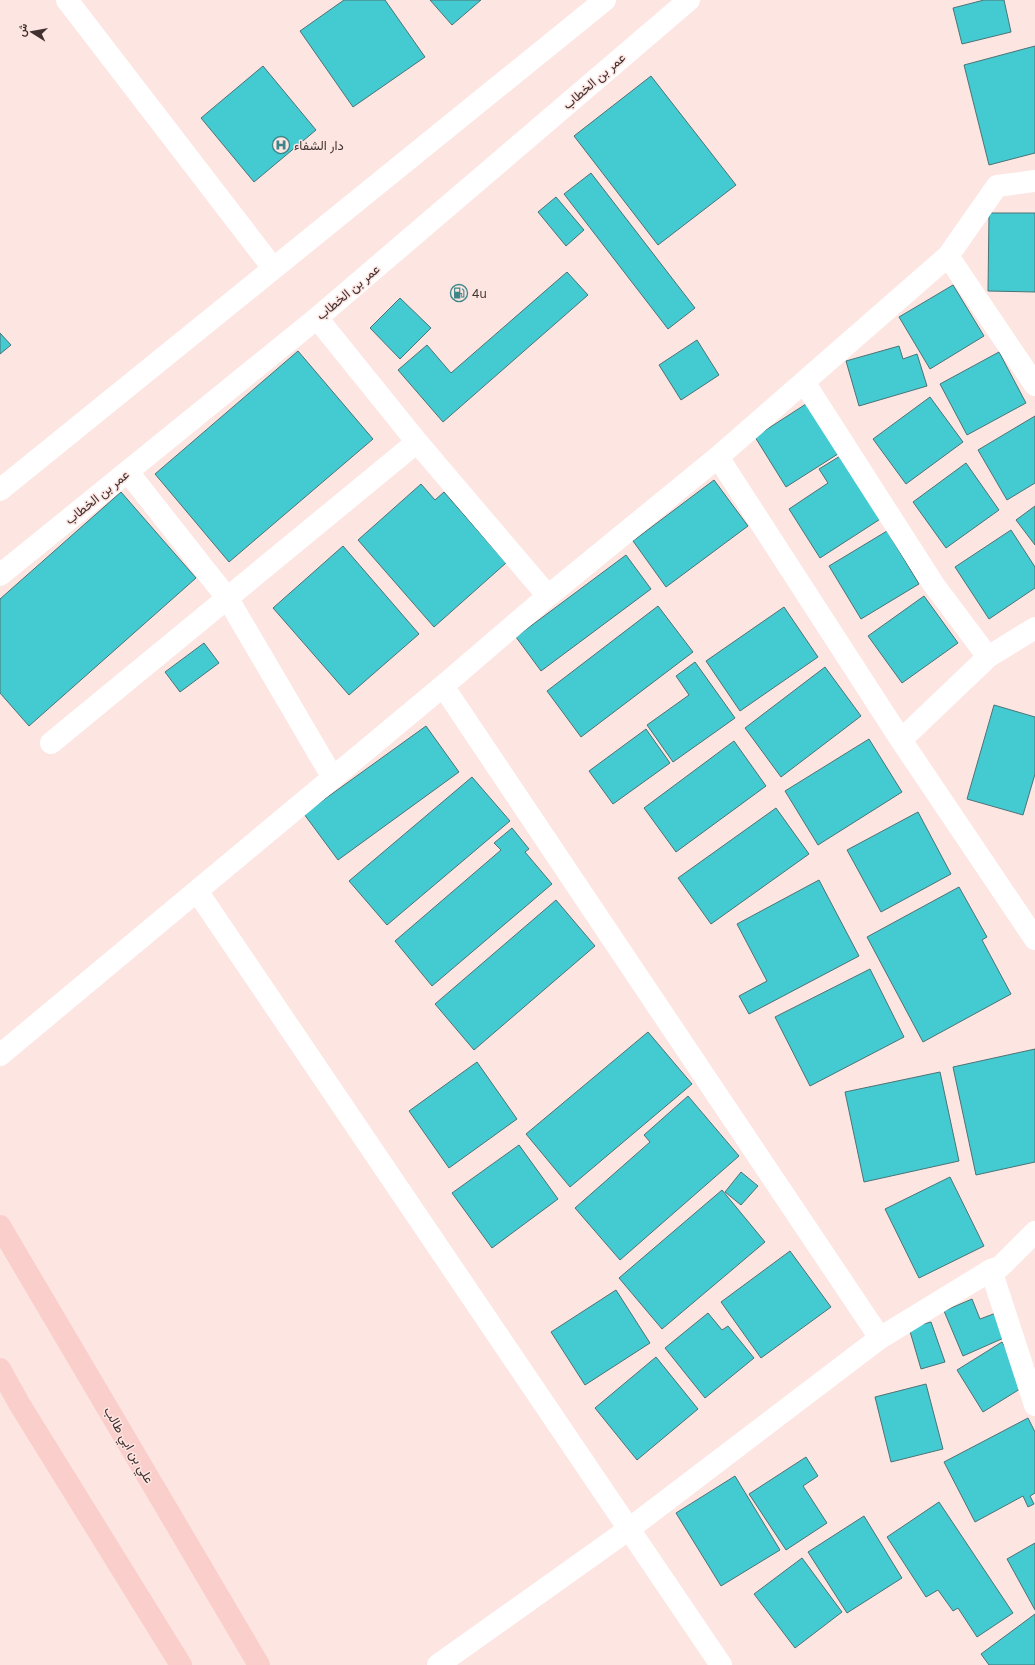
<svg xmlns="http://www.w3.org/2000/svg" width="1035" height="1665" viewBox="0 0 1035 1665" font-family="Karla,Vazirmatn,sans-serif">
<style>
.building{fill:#44cad1;stroke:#4b7476}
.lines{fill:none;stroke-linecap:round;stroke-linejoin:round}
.minor{stroke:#fff;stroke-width:22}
.major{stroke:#faceca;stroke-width:22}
.labels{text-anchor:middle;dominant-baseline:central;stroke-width:3;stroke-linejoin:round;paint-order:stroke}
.street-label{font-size:13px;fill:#403130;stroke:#fde5e2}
.poi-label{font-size:13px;fill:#403130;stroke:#fde5e2;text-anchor:start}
</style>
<rect width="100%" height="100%" fill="#fde5e2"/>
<path class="building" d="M344,0H385L425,57L353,107L300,31Z
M430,0H481L452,25Z
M984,0H1004L1011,32L962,44L953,8Z
M1035,46V153L989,165L964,65Z
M263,66L316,130L254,182L201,118Z
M651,76L736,185L658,245L574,136Z
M591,173L695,308L668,329L564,194Z
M556,197L584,230L566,246L538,212Z
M989,213H1035V292L988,291Z
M567,272L588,295L443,422L398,370L427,345L451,373Z
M953,285L984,336L930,369L899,317Z
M400,298L431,328L400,359L370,328Z
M0,333L11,345L0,354Z
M697,340L719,375L681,400L659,365Z
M899,346L903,359L917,354L927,386L859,406L846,361Z
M298,351L373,439L229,562L155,474Z
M999,352L1026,403L967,435L940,384Z
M930,397L963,442L906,484L873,439Z
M809,402L841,452L786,487L755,437Z
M1035,416V483L1007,500L978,450Z
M845,453L885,516L820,558L789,509L828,483L819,469Z
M966,463L999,510L946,548L913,502Z
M714,480L748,526L666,587L633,541Z
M421,484L435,500L444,492L506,563L434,627L358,540Z
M121,492L196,578L29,726L0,693V599Z
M1035,506V545L1016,520Z
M1011,530L1035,567V588L989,619L955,567Z
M887,531L919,584L861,619L829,566Z
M343,546L419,634L349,695L273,608Z
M626,555L651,589L541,671L516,637Z
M924,596L958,643L902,683L868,636Z
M658,606L693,652L581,737L547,691Z
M784,607L818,657L740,711L706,661Z
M204,643L219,663L180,692L165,672Z
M695,662L735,718L673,762L647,725L689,695L676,676Z
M825,667L861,716L781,777L745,728Z
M994,705L1035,717V774L1023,815L967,799Z
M426,726L459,772L338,860L304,814Z
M646,729L670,763L613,804L589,771Z
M869,739L902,792L818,845L785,791Z
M734,741L766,786L676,852L644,808Z
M472,777L510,821L387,925L349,881Z
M776,808L809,854L711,924L678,878Z
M918,812L951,874L881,912L847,850Z
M512,828L529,849L525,852L552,884L432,986L395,941L501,850L494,843Z
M819,880L859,956L749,1014L739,996L767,981L737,924Z
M959,887L987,937L982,940L1011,994L923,1042L867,937Z
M556,900L595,946L474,1050L435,1004Z
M870,969L904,1037L810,1086L775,1017Z
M648,1032L692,1084L570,1187L526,1134Z
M1035,1049V1162L976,1175L953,1067Z
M477,1062L517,1119L449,1168L409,1111Z
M940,1072L959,1161L864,1182L845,1092Z
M688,1096L739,1156L620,1260L575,1208L650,1142L644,1135Z
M519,1145L558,1199L492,1248L452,1193Z
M741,1172L758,1186L741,1205L725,1192Z
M950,1177L984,1246L919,1278L885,1209Z
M722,1190L765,1242L662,1329L619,1278Z
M790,1251L831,1307L761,1358L721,1302Z
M616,1290L650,1343L585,1385L551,1332Z
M972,1299L980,1319L996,1313L1006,1337L963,1356L944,1311Z
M708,1313L722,1330L728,1326L754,1358L705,1398L665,1348Z
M931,1322L945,1362L921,1369L909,1328Z
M1002,1342L1028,1384L983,1412L957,1370Z
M656,1357L698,1409L637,1460L595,1408Z
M926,1384L943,1449L891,1462L875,1397Z
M1028,1418L1035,1432V1493L1030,1496L1034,1504L1028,1507L1023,1496L975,1522L944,1462Z
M806,1457L818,1476L803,1486L827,1523L786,1550L749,1494Z
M735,1476L780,1550L721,1586L676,1513Z
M939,1502L1013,1613L977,1637L958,1608L953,1611L938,1590L926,1597L887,1537Z
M864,1516L902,1578L847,1613L808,1552Z
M1035,1543V1610L1007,1559Z
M802,1558L842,1612L795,1648L754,1594Z
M1035,1614V1665H989L981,1654Z"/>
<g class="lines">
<path class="minor" d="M67,0L273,268
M948,256L1035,385
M317,318L417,442L548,596
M804,382L934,585L988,657
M718,457L901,740L1035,939
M128,472L228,599L333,778
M0,490L605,0
M0,575L317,318L689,0
M443,686L880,1338
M901,740L988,657L1035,628
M51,743L417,442
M197,891L721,1665
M0,1055L443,686L548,596L718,457L948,256L997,186L1035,181
M991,1270L1035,1405
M438,1665L629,1529L880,1338L991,1270L1000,1267L1035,1232"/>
<path class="major" d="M0,1226L259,1665
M0,1369L20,1405L181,1665"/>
</g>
<defs>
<g id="hospital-ring" transform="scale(0.9)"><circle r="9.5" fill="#fde5e2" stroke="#3c8588" stroke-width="1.5"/><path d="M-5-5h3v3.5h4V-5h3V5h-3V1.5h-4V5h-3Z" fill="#3c8588"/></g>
<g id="fuel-ring" transform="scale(0.9)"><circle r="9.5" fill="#fde5e2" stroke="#3c8588" stroke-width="1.5"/><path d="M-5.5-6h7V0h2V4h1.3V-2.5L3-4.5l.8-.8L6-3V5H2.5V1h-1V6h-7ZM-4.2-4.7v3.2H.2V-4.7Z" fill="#3c8588"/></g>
</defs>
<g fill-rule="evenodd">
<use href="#hospital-ring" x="281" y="145"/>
<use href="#fuel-ring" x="459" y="293"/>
</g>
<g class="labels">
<g class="street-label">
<text transform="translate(594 81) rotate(-41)">عمر بن الخطاب</text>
<text transform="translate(348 292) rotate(-40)">عمر بن الخطاب</text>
<text transform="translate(97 497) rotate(-39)">عمر بن الخطاب</text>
<text transform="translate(129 1445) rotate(60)">علي بن ابي طالب</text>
</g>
<g class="poi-label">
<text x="294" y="145">دار الشفاء</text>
<text x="472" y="293">4u</text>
</g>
</g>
<g transform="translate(32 32) rotate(281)" stroke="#fde5e2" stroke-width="3" paint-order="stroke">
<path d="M0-3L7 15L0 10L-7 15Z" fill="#403130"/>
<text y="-6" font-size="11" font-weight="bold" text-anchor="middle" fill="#403130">ش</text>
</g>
</svg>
